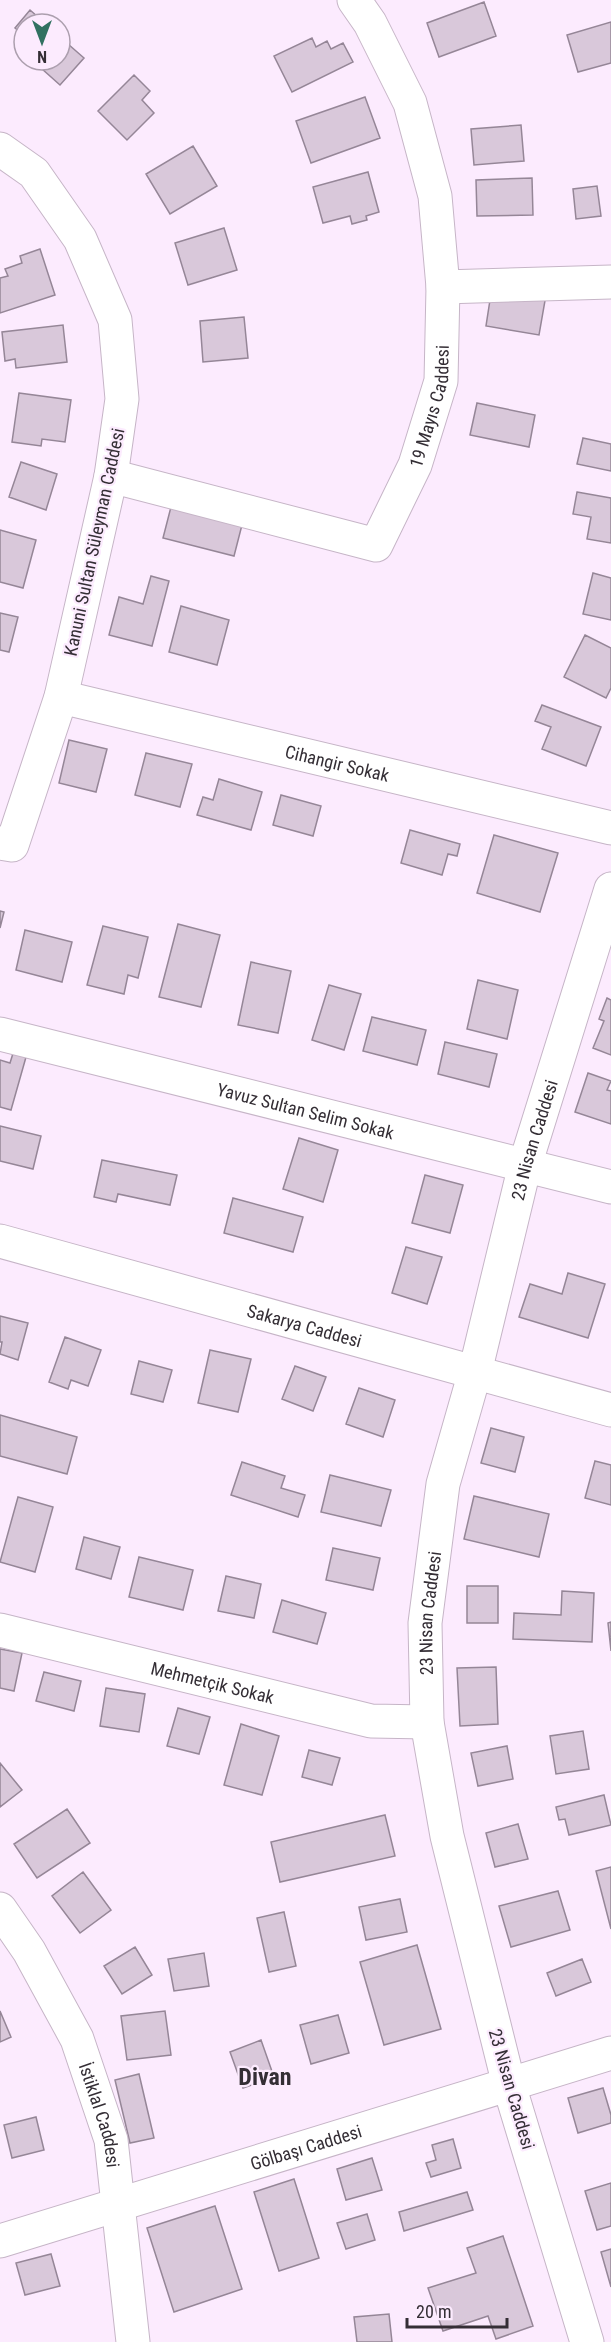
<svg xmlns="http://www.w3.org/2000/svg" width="611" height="2342" viewBox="0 0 611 2342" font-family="'Roboto Condensed',sans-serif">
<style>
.building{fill:#d9c8da;stroke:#958697;stroke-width:1.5}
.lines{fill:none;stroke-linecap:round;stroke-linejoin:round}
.street-casing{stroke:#c6b5c7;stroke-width:35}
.street{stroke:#fff;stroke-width:33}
.labels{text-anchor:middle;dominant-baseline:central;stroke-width:4.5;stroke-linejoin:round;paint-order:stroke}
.street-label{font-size:18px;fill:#342e35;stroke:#fcebfe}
.district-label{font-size:24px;font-weight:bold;fill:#342e35;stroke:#fcebfe}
</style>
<rect width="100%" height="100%" fill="#fcebfe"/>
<path class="building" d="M484,2L496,36L439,57L427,23Z
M30,10L46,24H24V36L15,28Z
M611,22V63L578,72L567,35Z
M60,37L84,58L60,85L32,60H60Z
M312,38L316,47L327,41L331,49L343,43L353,62L292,92L274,56Z
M134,75L150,91L142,100L154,113L127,140L98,111Z
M365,97L380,138L311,163L296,121Z
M521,125L524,161L474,165L471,129Z
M193,146L217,186L170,214L146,174Z
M368,172L379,212L366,216L367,220L352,224L350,216L323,223L313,187Z
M532,178L533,215L477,216L476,180Z
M597,186L601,216L576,219L573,189Z
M224,228L237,270L188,285L175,243Z
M40,249L55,295L0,313V278L8,276L5,269L22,263L20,256Z
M492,287L546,295L539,335L486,326Z
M244,317L248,358L203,362L200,321Z
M63,325L67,362L16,368L15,359L5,361L2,332Z
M19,393L71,400L65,442L42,439L41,446L12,442Z
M477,403L535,415L529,447L470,435Z
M583,438L611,444V471L577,464Z
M21,462L57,474L46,510L9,497Z
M577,492L611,498V543L587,539L591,517L573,514Z
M172,503L243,521L234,556L163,538Z
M0,530L36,540L23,588L0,582Z
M593,573L611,578V620L583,614Z
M151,576L169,581L152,646L109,635L119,597L143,604Z
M181,606L229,620L217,665L169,652Z
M0,613L18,617L9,652L0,650Z
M585,635L611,648V688L606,698L564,677Z
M542,705L601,727L586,766L542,749L551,727L535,721Z
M69,740L107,749L96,792L59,783Z
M146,753L192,764L180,807L135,795Z
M219,779L262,792L251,830L197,815L203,797L213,800Z
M281,795L321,806L313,836L273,825Z
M410,830L460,844L457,856L448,854L442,875L401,863Z
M494,835L558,853L540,912L477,893Z
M0,911L4,912L0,928Z
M178,924L220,935L201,1007L159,997Z
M103,926L148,937L138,978L128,975L124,994L87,985Z
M25,930L72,942L62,982L16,970Z
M251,962L291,971L278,1033L238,1025Z
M478,980L518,990L507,1039L467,1029Z
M329,985L361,994L344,1050L312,1040Z
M607,998L611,1000V1055L593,1048L604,1021L599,1019Z
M372,1017L426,1030L417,1065L363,1051Z
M445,1042L497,1054L489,1087L438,1074Z
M15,1047L28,1050L11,1110L0,1107V1060L10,1063Z
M588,1073L611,1081L607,1090L611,1091V1124L575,1112Z
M0,1126L41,1136L33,1169L0,1161Z
M299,1138L338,1150L323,1202L283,1189Z
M102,1160L177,1175L170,1205L118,1194L116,1202L94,1197Z
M425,1175L463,1185L450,1233L412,1223Z
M233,1198L303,1217L293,1252L224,1233Z
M406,1247L442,1257L427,1304L392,1293Z
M568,1273L605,1284L588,1338L519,1317L530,1284L562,1294Z
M0,1316L28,1323L18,1360L0,1354L2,1342H0Z
M65,1337L101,1350L88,1386L71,1380L68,1389L49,1382Z
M210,1350L251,1359L238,1412L198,1403Z
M139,1361L172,1370L163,1402L131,1394Z
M295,1366L326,1377L313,1411L282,1399Z
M359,1388L395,1400L383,1437L346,1424Z
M0,1415L77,1437L67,1474L0,1456Z
M491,1428L524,1437L515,1472L481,1463Z
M595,1461L611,1465V1505L585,1498Z
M242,1462L285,1476L281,1488L305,1495L298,1517L231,1495Z
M330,1475L391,1490L381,1526L321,1512Z
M474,1496L549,1514L539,1557L464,1539Z
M18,1497L53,1507L35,1572L0,1562Z
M84,1537L120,1547L111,1579L76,1569Z
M333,1548L380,1558L373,1590L326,1580Z
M139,1557L193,1570L183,1610L129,1597Z
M226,1576L261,1584L254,1618L218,1611Z
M467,1586H498V1623H467Z
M562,1591L594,1593L592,1642L513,1639L514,1613L561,1615Z
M282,1600L326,1613L317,1644L273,1632Z
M611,1622V1651L608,1623Z
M0,1649L22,1653L14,1691L0,1688Z
M496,1667L498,1724L460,1726L457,1668Z
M44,1672L81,1681L74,1711L36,1701Z
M106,1688L145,1694L139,1732L100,1726Z
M178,1708L210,1717L199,1754L167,1746Z
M241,1724L279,1736L262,1795L224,1785Z
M583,1731L589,1769L556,1774L550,1736Z
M507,1746L513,1779L478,1786L471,1753Z
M309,1750L340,1758L332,1785L302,1777Z
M0,1763L22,1790L0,1807Z
M604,1795L611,1825L569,1835L565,1819L559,1820L556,1807Z
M67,1809L90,1843L37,1878L14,1844Z
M385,1815L395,1856L280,1882L271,1842Z
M518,1824L528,1859L495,1867L486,1833Z
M611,1867V1929L596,1871Z
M83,1872L111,1910L80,1933L52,1896Z
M558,1891L570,1930L511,1947L499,1906Z
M400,1899L407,1932L366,1940L359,1907Z
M284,1912L296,1966L269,1972L257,1918Z
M417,1945L441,2029L384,2045L360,1962Z
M135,1947L152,1975L122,1994L104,1966Z
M204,1953L209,1986L174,1991L168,1959Z
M582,1959L591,1982L556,1996L547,1973Z
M0,2011L11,2037L0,2042Z
M165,2011L171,2055L127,2060L121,2016Z
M338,2015L349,2053L311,2064L300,2025Z
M261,2040L274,2077L243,2088L230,2052Z
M139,2074L154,2138L130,2143L115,2080Z
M603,2088L611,2115V2123L578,2133L568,2098Z
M36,2117L44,2150L12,2158L4,2125Z
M453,2139L461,2168L431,2177L426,2163L436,2160L432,2145Z
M372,2158L382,2190L346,2200L337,2169Z
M294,2179L319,2258L279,2271L254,2192Z
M611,2183V2226L597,2230L585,2191Z
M467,2192L473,2210L404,2231L399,2212Z
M215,2206L242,2289L174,2312L147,2228Z
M367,2214L375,2240L346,2249L337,2223Z
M503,2236L533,2326L496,2339L488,2316L443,2331L428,2288L476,2273L467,2248Z
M611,2249V2287L601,2252Z
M51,2254L60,2286L25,2295L16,2263Z
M389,2314L392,2342H357L354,2317Z"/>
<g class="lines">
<g class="street-casing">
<g id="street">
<path d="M0,149L34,173L80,239L115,320L122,399L111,476L61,697L12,845L0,843"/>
<path d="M443,287L611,282"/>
<path id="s1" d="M111,476L376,545L415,465L441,381L443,287L435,196L410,103L370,23L354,0"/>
<path id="s2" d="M61,697L611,828"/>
<path id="s3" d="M0,1034L611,1187"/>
<path id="s4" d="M0,1241L611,1410"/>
<path id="s5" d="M0,1630L371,1721L427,1722"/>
<path id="s6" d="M0,1909L29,1951L77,2039L111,2140L133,2342"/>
<path id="s7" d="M0,2241L611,2053"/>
<path id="s8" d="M587,2342L509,2085L447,1836L427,1722L425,1623L443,1484L475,1372L525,1165L611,889"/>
</g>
</g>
<use href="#street" class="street"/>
</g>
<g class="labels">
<g class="street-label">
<text stroke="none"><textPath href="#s1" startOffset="424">19 Mayıs Caddesi</textPath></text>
<text transform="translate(94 542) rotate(-78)">Kanuni Sultan Süleyman Caddesi</text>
<text stroke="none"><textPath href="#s2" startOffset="284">Cihangir Sokak</textPath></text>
<text stroke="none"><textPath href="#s3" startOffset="315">Yavuz Sultan Selim Sokak</textPath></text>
<text stroke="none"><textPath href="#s8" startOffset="1236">23 Nisan Caddesi</textPath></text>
<text stroke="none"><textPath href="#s4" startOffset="316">Sakarya Caddesi</textPath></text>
<text stroke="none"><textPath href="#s8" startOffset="750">23 Nisan Caddesi</textPath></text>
<text stroke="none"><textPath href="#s5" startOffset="219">Mehmetçik Sokak</textPath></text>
<text transform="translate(512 2089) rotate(74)">23 Nisan Caddesi</text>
<text stroke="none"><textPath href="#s6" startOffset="231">İstiklal Caddesi</textPath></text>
<text stroke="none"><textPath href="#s7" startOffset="320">Gölbaşı Caddesi</textPath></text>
</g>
<g class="district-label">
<text x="265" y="2077">Divan</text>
</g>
</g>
<g transform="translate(42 42) rotate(180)"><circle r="28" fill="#fcebfe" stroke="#ac9fae" stroke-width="1.5"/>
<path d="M0-4.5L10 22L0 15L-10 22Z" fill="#317161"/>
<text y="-9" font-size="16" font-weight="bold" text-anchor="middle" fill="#342e35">N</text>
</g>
<path d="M407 2318v9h100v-9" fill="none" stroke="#342e35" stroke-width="3"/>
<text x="416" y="2318" font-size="18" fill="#342e35" stroke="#fcebfe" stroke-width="4.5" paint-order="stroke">20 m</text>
</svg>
